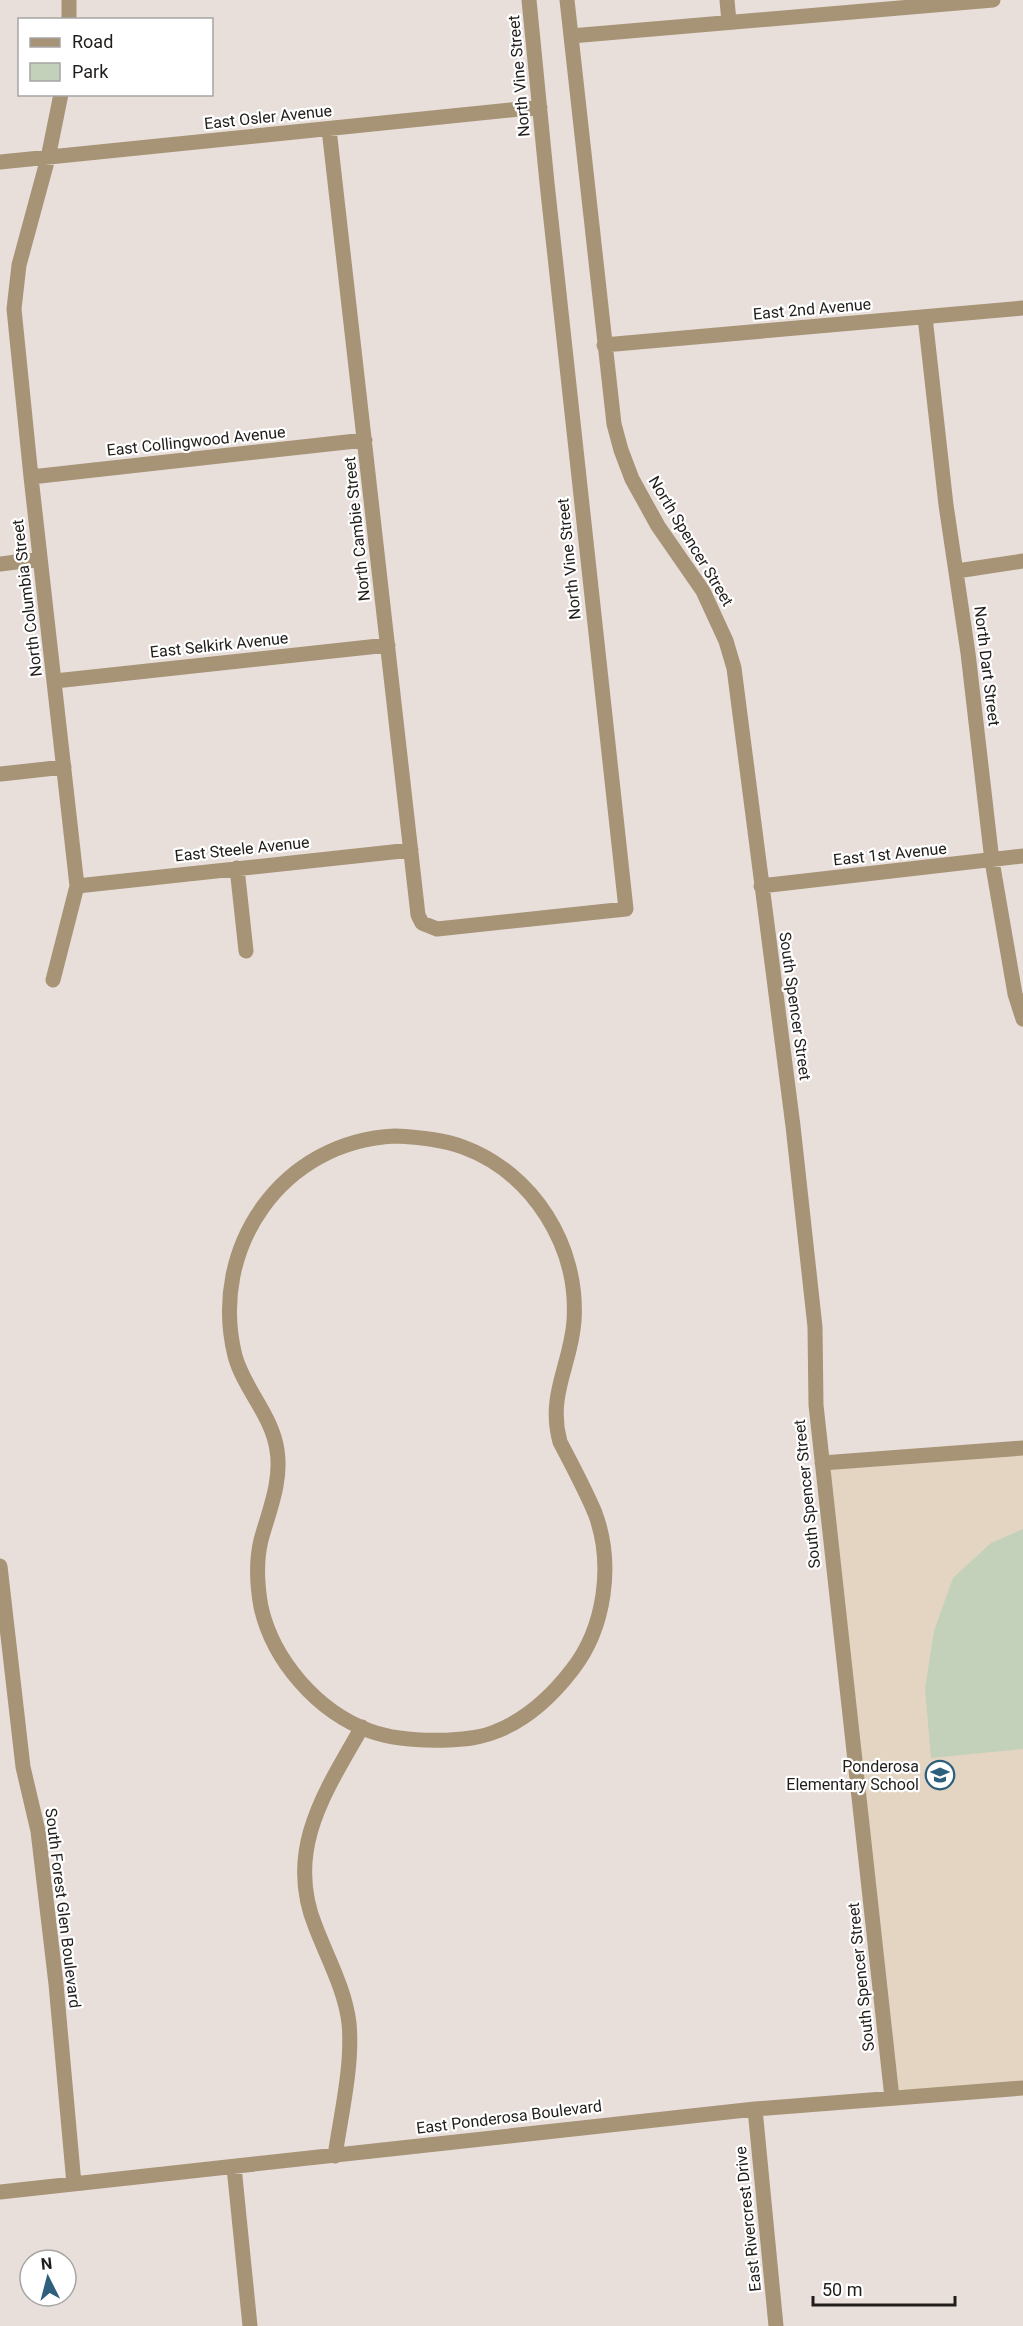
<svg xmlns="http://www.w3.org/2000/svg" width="1023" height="2326" viewBox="0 0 1023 2326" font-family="Roboto,sans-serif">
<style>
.education{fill:#e3d5c2}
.green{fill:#c3d1bb}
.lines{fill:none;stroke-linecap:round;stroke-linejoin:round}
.minor{stroke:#a79376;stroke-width:15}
.labels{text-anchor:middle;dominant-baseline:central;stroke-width:4.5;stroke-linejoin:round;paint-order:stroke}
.street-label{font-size:16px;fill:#201d1b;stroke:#fff}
.poi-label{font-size:16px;fill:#201d1b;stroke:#fff;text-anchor:end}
</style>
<rect width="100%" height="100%" fill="#e8deda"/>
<path class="education" d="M1023,1448V2088L892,2098L822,1463Z"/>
<path class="green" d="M1023,1529V1749L931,1758L925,1689L934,1631L953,1578L991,1543Z"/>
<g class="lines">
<path class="minor" d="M69,0V20
M567,0L614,424L621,450L632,479L658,526L703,591L726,641L734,668L793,1126L815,1327L816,1405L892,2098
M727,0L729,22
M571,36L993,0
M329,129L418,915L422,923L437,929L626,909L547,183L529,0
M0,162L540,107
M925,317L946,505L968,653L992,861L1015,994L1023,1019
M604,345L1023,308
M31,477L365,440
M0,564L40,559
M957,571L1023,561
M55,681L388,645
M1,774L64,767
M237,868L246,951
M77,886L411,850
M761,886L1023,856
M53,980L77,886L31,477L14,309L19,265L48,158L61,94
M395,1136C419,1137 441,1139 463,1147C533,1173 579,1246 574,1321C571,1365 547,1395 560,1442C572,1465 585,1489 595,1513C614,1564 605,1628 572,1670C552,1696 527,1719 497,1731C481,1738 465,1739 449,1740C423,1741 395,1740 370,1731C318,1712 273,1661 261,1607C257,1585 256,1561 261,1540C269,1511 282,1481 277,1450C272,1415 244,1389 235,1356C208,1247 283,1141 395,1136Z
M822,1463L1023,1448
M0,1566L23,1767L38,1831L56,1984L74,2184
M755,2109L776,2326
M335,2156C341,2114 353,2065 349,2023C345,1990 328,1959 316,1928C284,1851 325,1792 362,1727
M234,2167L250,2326
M0,2192L755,2109L1023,2088"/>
</g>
<defs>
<g id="school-ring" transform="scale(1.5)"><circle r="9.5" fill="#fff" stroke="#2e607e" stroke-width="1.5"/><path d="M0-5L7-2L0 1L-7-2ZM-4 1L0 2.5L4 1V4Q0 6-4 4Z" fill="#2e607e"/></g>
</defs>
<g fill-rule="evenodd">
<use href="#school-ring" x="940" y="1775"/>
</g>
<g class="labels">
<g class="street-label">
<text transform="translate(519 76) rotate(-95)">North Vine Street</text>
<text transform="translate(268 117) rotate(-6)">East Osler Avenue</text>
<text transform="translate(812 309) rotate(-5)">East 2nd Avenue</text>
<text transform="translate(196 441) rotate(-6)">East Collingwood Avenue</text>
<text transform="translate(357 529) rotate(-96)">North Cambie Street</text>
<text transform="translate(691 541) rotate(59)">North Spencer Street</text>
<text transform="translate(569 559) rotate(-96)">North Vine Street</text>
<text transform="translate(27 598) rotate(-97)">North Columbia Street</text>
<text transform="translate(219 645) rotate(-6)">East Selkirk Avenue</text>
<text transform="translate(987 666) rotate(83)">North Dart Street</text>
<text transform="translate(242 849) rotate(-6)">East Steele Avenue</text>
<text transform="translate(890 854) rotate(-6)">East 1st Avenue</text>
<text transform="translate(795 1006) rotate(82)">South Spencer Street</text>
<text transform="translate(807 1494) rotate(-96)">South Spencer Street</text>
<text transform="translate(63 1908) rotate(83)">South Forest Glen Boulevard</text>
<text transform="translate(861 1977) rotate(-96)">South Spencer Street</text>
<text transform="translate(509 2117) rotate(-7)">East Ponderosa Boulevard</text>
<text transform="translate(748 2219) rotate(-96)">East Rivercrest Drive</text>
</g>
<g class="poi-label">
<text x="919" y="1766">Ponderosa<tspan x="919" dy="18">Elementary School</tspan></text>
</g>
</g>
<rect x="18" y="18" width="195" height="78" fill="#ffffff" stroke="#a6a5a4" stroke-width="1.5"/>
<rect x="30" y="38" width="30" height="9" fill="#a79376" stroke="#a6a5a4" stroke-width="1.5"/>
<text x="72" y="48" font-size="18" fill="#201d1b">Road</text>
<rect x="30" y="63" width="30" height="18" fill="#c3d1bb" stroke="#a6a5a4" stroke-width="1.5"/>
<text x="72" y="78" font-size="18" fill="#201d1b">Park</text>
<g transform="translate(48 2278) rotate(354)"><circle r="28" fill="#ffffff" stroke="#a6a5a4" stroke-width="1.5"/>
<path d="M0-4.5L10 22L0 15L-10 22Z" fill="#2e607e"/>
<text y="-9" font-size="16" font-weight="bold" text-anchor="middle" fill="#201d1b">N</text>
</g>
<path d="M813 2296v9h142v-9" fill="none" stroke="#201d1b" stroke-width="3"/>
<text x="822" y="2296" font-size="18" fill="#201d1b" stroke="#ffffff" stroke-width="4.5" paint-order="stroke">50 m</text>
</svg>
